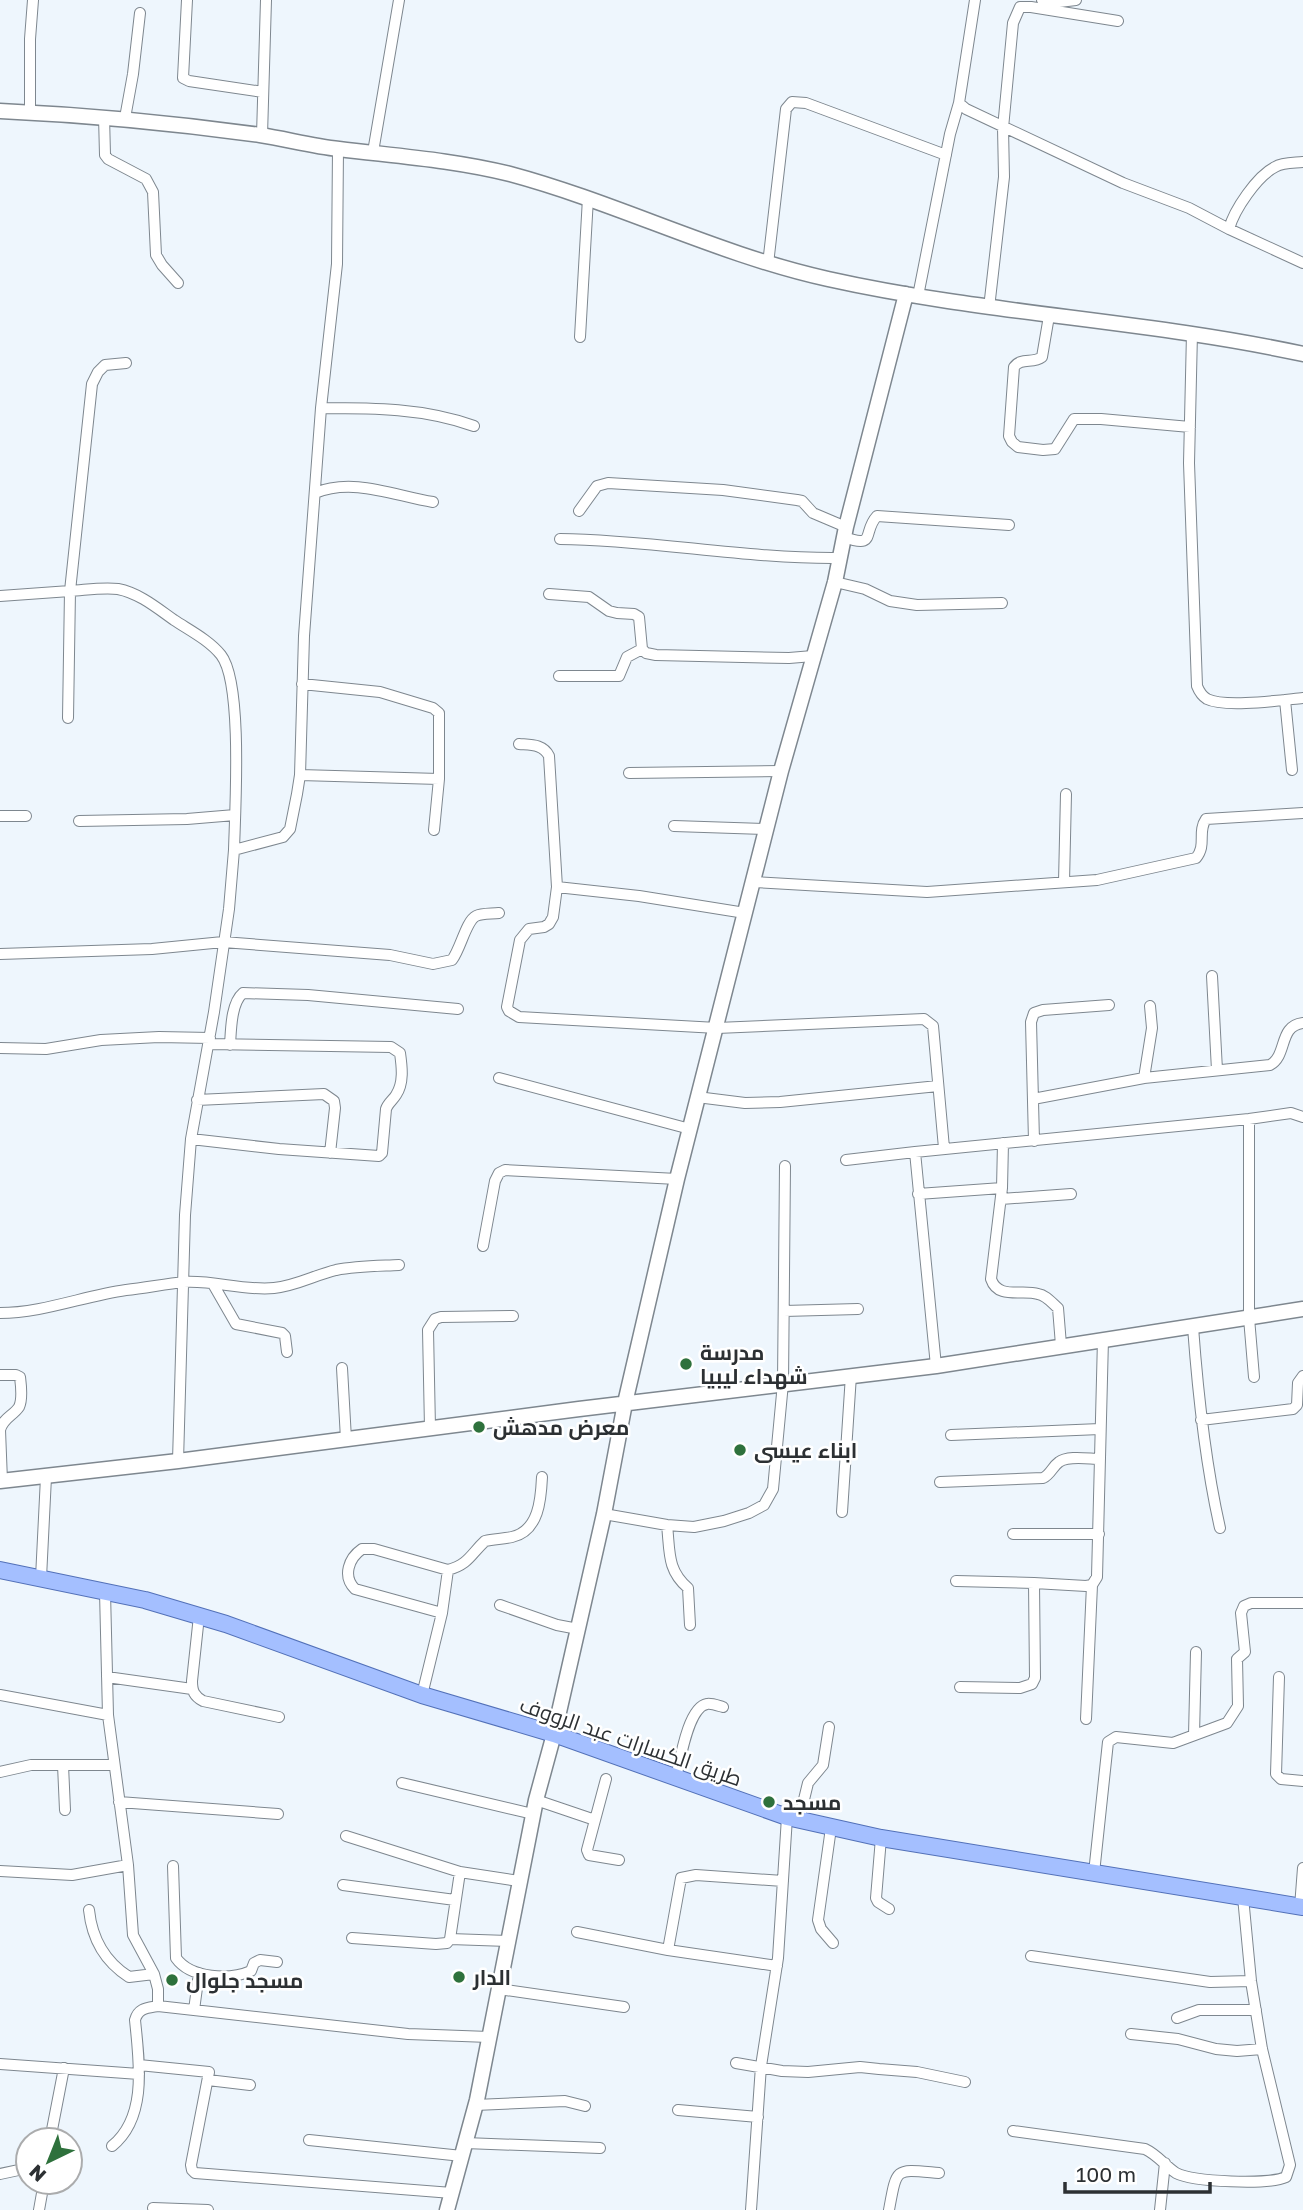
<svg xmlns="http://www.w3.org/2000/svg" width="1303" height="2210" viewBox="0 0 1303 2210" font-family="'Golos Text',Cairo,sans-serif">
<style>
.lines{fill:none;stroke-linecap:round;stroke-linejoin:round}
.street-casing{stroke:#7e878f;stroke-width:12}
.secondary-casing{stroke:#7e878f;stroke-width:17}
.primary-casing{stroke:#5371b8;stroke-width:18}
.street{stroke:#fff;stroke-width:10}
.secondary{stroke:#fff;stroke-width:14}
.primary{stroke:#a4bfff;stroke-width:16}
.poi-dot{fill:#2e713c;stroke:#fff;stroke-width:2.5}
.labels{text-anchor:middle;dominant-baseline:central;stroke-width:5;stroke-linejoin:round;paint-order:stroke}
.poi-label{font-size:21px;font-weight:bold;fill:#2c3033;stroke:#fff;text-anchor:start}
.street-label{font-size:21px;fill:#2c3033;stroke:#fff}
</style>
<rect width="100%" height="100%" fill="#eef6fd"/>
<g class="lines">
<g class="street-casing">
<path id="street" d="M187,0L183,78L189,81L263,92
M975,0L959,103L966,109L1123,183L1189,208L1229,229
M1042,0L1059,2L1076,0
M30,112V39L33,0
M104,116L105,155L108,159L146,179L153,192L156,255L162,265L178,283
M125,118L133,74L140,13
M262,135L266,0
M373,152L399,0
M1303,162C1294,163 1283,162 1275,167C1257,176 1234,210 1229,229L1303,263
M768,264L786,109L792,102L806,103L946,155
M918,296L950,134L959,103
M989,308L1004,177L1003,128L1013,23L1020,7H1031L1118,21
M1049,316L1042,357C1033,364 1021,357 1014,367L1009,436L1012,442L1018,447L1043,450L1055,449L1074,419H1101L1190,427
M1192,333L1189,463L1197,686C1199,691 1202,696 1207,699C1225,708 1282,700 1303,698
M580,337L588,198
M321,408C373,408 424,408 474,426
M315,493C353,477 395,496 433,502
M579,511L597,486L608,483L723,490L797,500L802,501L813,513L846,527
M844,537C877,549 862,532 877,516L1009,525
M560,539C654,540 746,559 839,558
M835,582L865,589L890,601L917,605L1002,603
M549,594L589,597L609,611L617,613L634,614L639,617L642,649L646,653L656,655L789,658L813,656
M0,596L70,591L92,384L98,372L105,365L126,363
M559,676H619L627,657L642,649
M302,684L380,692L433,708L439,713V779L434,830
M1285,700L1292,770
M68,718L70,591C86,590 103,587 118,589C139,593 157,608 174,620C189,630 209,640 221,655C243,683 235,811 234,850
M519,744C531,745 543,744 549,756L557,887L553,917L549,924L544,927L529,929L520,940L507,1007L509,1011L519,1017L717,1028L924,1019L933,1026L944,1148
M629,773L781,771
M300,775L439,779
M0,816H26
M79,821L187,819L235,815
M674,826L766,829
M754,882L927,892L1097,880L1196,858C1207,845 1197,832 1206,819L1303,813
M1064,882L1066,794
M557,887L639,896L745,913
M0,954L152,949L223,942L390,955L433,964L452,960C461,948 466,921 476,916C482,913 492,914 499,913
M1212,976L1217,1070
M230,1045C231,1030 231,1003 243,993L308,995L458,1009
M0,1048L46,1049L101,1040L159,1037L210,1038
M499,1078L690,1129
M1144,1078L1152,1028L1150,1006
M697,1097L745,1103L780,1102L938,1086
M1033,1099L1144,1078L1270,1065C1288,1055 1278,1026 1303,1023
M197,1100L324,1094L334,1101L335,1108L330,1153
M1249,1119V1318L1254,1377
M191,1139L279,1149L379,1156L382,1153L386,1109C388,1103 393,1100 396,1095C404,1083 402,1067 400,1053L391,1047L209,1044
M1034,1141L1031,1022L1034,1013L1043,1010L1109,1005
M1003,1143L1002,1188L991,1279C998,1300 1022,1289 1038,1294C1046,1295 1052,1303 1058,1308L1061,1345
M915,1152L1249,1119L1291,1113L1303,1117
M846,1160L915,1152L936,1366
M918,1194L1002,1188
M1001,1199L1071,1194
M483,1246L495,1181L499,1173L505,1170L677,1179
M213,1284L236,1324L282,1333L285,1336L287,1352
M784,1311L858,1309
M0,1313C42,1313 84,1296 126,1290C145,1288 165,1284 184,1282C214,1280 243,1291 274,1288C296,1286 315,1275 336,1270C356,1266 379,1266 399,1265
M1193,1327C1198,1395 1205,1462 1220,1528
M342,1368L346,1439
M0,1375H16L20,1377C21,1385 23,1399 19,1407C13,1416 3,1418 0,1430L2,1481
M1201,1420L1293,1409L1297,1405L1298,1383L1303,1376
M430,1428L428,1330L435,1319L441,1317L513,1316
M951,1435L1100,1429
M178,1461L185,1215L191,1139L214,1012L229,909L234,850L283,837L290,829L297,794L300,775L304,636L321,408L337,264L338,149
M940,1482L1043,1478C1051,1474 1052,1467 1059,1462C1068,1455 1089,1459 1100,1459
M842,1512L851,1375
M604,1514L667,1525L694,1527L724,1521L749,1513L764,1505L773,1489L783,1383L785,1166
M667,1525C670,1552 667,1570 688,1588L690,1625
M1013,1534H1099
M41,1578L46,1477
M956,1581L1034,1583
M105,1592L108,1715L128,1865L133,1935L154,1974L158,1989V2006
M500,1605L557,1625L578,1629
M442,1613L355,1589C342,1576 349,1558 362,1549H374L448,1570
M199,1616L192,1681C192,1691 194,1696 203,1701L279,1717
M107,1677L192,1689
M1279,1677L1276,1774L1281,1779L1303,1781
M960,1687L1020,1688L1032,1684L1035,1678L1034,1583L1086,1586L1092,1585L1097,1577L1103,1339
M0,1695L108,1715
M422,1695L442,1613L448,1570C469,1564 470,1555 485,1541C494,1539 503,1539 512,1537C539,1531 541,1499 542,1477
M1086,1719L1092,1585
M1194,1735L1196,1652
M63,1765L65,1810
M0,1772L31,1765H113
M676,1778C680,1761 688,1707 707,1704C711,1703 719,1706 723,1707
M606,1779L587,1850L589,1855L619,1860
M402,1783L533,1814
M536,1800L595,1820
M119,1802L278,1814
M799,1820L808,1783L823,1765L829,1727
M831,1828L818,1920L821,1929L833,1943
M346,1836L460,1872L519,1881
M881,1838L876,1898L878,1902L889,1909
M173,1866L176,1958C191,1979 230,1980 251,1971L254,1963L260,1960L277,1962
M0,1871L72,1875L128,1865
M1094,1873L1108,1742L1116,1737L1173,1743L1227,1723L1238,1706L1237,1659L1245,1652L1241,1613L1244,1606L1251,1603H1303
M343,1885L455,1900
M1300,1907L1303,1868
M89,1910C92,1939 104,1961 129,1977L154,1974
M577,1932L668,1950L777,1966
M352,1938L436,1944L447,1943L450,1939L460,1872
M450,1939L508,1941
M668,1950L681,1878L696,1875L783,1881
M1031,1956L1210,1982L1251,1981
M499,1989L624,2007
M194,2010L199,1973
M1177,2018L1199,2010H1256
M1131,2034L1178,2039L1216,2049L1237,2051L1262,2049
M736,2063L782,2071L808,2072L860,2067L879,2069L917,2072L965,2082
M0,2064L139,2074
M139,2065L209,2072L191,2165L192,2170L195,2173L452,2193
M208,2080L250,2085
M475,2105L565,2101L585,2106
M678,2110L758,2117
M1013,2131L1145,2149C1158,2155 1165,2166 1176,2173C1193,2182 1269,2185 1286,2177L1290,2165L1262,2049L1251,1981L1243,1897
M50,2140L64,2068
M309,2140L462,2156
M465,2143L600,2148
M112,2146C148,2117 139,2061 135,2020C138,2008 147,2008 158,2006L408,2034L489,2037
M0,2174L28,2168
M153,2208L208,2210
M39,2210L44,2182
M751,2210L761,2066L778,1958L787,1817
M889,2210C897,2166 895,2169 939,2173
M1160,2210L1165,2163"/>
</g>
<g class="secondary-casing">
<path id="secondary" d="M0,111C87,115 173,123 260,135C286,139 312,146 339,149C396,156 454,160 510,174C618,203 719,255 828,279C985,314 1146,320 1303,354
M0,1481L178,1461L579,1409L936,1366L1303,1309
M447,2210L477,2100L536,1800L554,1734L604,1514L625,1403L677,1179L781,771L835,582L846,527L906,294"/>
</g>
<g class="primary-casing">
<path id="primary" d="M0,1570L145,1600L226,1624L422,1695L554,1734L787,1817L881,1838L1303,1907"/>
</g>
<use href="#street" class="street"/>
<use href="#secondary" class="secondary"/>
<use href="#primary" class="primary"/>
</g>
<g class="poi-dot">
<circle cx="686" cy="1364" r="7"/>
<circle cx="479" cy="1427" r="7"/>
<circle cx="740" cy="1450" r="7"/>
<circle cx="769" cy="1802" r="7"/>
<circle cx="459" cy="1977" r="7"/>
<circle cx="172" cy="1980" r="7"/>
</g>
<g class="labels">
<g class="poi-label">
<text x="700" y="1352">مدرسة<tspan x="700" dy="24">شهداء ليبيا</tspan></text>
<text x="493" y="1427">معرض مدهش</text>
<text x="754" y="1450">ابناء عيسى</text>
<text x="783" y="1802">مسجد</text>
<text x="473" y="1977">الدار</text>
<text x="186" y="1980">مسجد جلوال</text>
</g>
<g class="street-label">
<text transform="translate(631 1741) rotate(19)">طريق الكسارات عبد الرووف</text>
</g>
</g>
<g transform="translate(49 2161) rotate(223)"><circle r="33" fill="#ffffff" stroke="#abacad" stroke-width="2"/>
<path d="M0-5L12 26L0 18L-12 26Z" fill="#2e713c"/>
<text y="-10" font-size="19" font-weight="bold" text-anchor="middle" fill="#2c3033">N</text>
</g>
<path d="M1065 2182v10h145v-10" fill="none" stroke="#2c3033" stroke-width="3.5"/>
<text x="1076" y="2182" font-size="21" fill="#2c3033" stroke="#ffffff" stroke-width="5" paint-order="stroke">100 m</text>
</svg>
